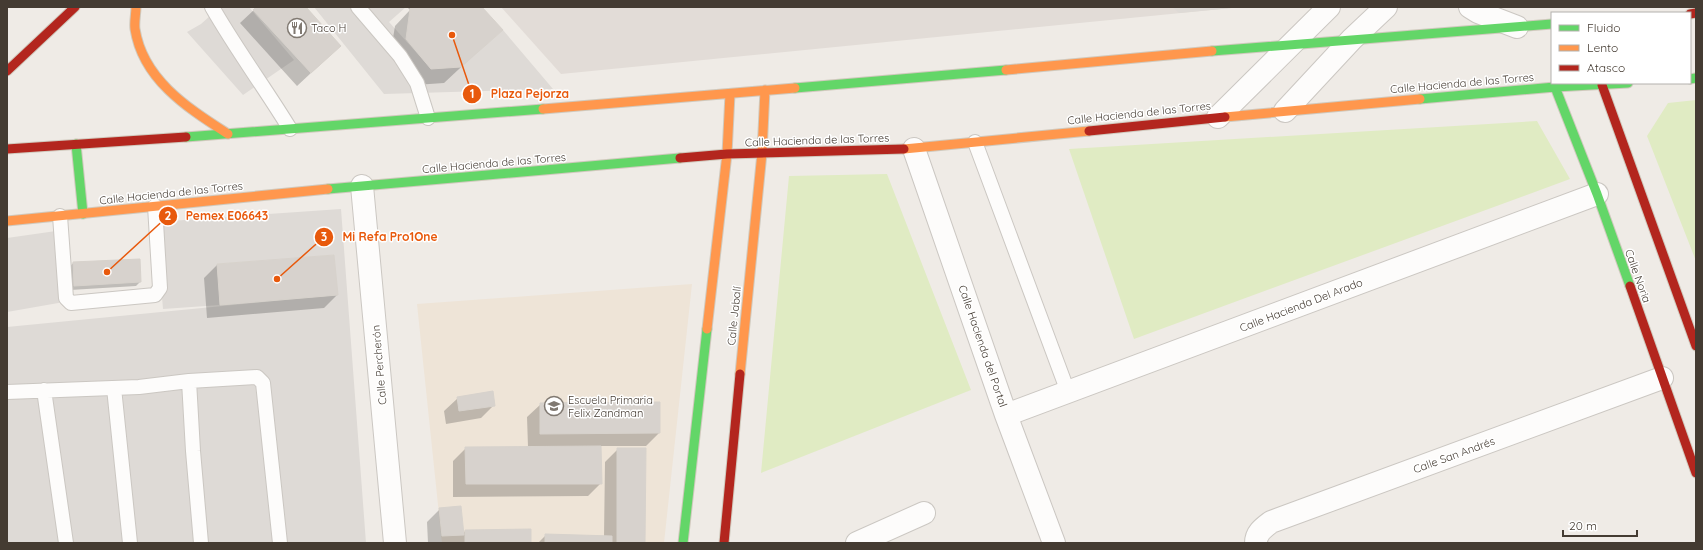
<svg xmlns="http://www.w3.org/2000/svg" width="1703" height="550" viewBox="0 0 1703 550" font-family="Quicksand,sans-serif">
<style>
.industrial{fill:#e2dcd7}
.education{fill:#eee4d7}
.green{fill:#e0ebc3}
.parking{fill:#dedad6}
.shadow{fill:#0003}
.building{fill:#d7d2cd;stroke:#d7d2cc}
.lines{fill:none;stroke-linecap:round;stroke-linejoin:round}
.lane-casing{stroke:#cbc7c2;stroke-width:16}
.street-casing{stroke:#cbc7c2;stroke-width:24}
.fast-casing{stroke:#d0c9bd;stroke-width:11}
.slow-casing{stroke:#d0c9bd;stroke-width:11}
.jam-casing{stroke:#d0c9bd;stroke-width:11}
.lane{stroke:#fdfcfb;stroke-width:14}
.street{stroke:#fdfcfb;stroke-width:22}
.fast{stroke:#63d668;stroke-width:9}
.slow{stroke:#ff974d;stroke-width:9}
.jam{stroke:#b3261e;stroke-width:9}
.labels{text-anchor:middle;dominant-baseline:central;stroke-width:3;stroke-linejoin:round;paint-order:stroke}
.poi-label{font-size:11px;fill:#443b32;stroke:#fff;text-anchor:start}
.street-label{font-size:11px;fill:#443b32;stroke:#fff}
.leader{fill:none;stroke:#e8590c;stroke-width:1.5}
.callout-dot{fill:#e8590c;stroke:#fff;stroke-width:1.5}
.mark-label{font-size:12px;text-anchor:middle;font-weight:bold;fill:#fff}
.callout-label{font-size:12px;text-anchor:middle;font-weight:bold;fill:#e8590c;stroke:#fff;stroke-width:3;stroke-linejoin:round;paint-order:stroke}
</style>
<rect width="100%" height="100%" fill="#efebe6"/>
<path class="industrial" d="M501,7H1242L561,74Z"/>
<path class="education" d="M692,284L664,543H442L417,304Z"/>
<path class="green" d="M1696,100V261L1647,136L1668,103Z
M1537,121L1570,179L1134,339L1069,149Z
M887,174L971,390L761,473L789,176Z"/>
<path class="parking" d="M220,7H249L294,60L243,95L187,32L201,24Z
M314,7H406L389,22L431,69L461,67L503,30L553,89L384,94Z
M1172,7H1242L1179,13Z
M341,209L366,543H7V327L337,295L334,255L217,264L220,305L163,309L156,222Z
M56,231L64,302L7,312V238Z"/>
<path class="shadow" d="M257,7H304L340,46L297,86L240,23Z
M407,7H481L501,30L444,83L415,85L390,56L395,26L410,10Z
M333,257L337,295L324,308L207,318L204,278L217,265Z
M73,263L140,282L136,286L70,290L69,268Z
M458,398L494,405L481,418L446,424L444,411Z
M659,403V433L646,446H600L601,483L588,496L453,497V461L466,448L528,447L527,417L541,404Z
M618,449L644,543H538L546,535L604,537L605,462Z
M440,509L463,534L465,531L530,543H428L427,522Z"/>
<path class="building" d="M256,7H306L341,46L311,73L253,10Z
M412,7H482L503,30L461,67L431,69L406,39L410,9Z
M334,255L338,295L220,305L217,264Z
M140,259L141,282L74,286L73,262Z
M493,391L495,406L459,411L457,397Z
M660,402V433L540,434V403Z
M601,446L602,484H466L465,447Z
M617,448H646L645,543H617Z
M461,506L464,535L442,536L439,508Z
M531,529V543H465V530Z
M545,534L612,536V543H545Z"/>
<g class="lines">
<g class="lane-casing">
<path id="lane" d="M212,7C236,49 265,88 290,129
M358,7L400,56L417,83L428,118
M975,142L1068,392
M60,216L66,298L71,303L155,295L160,288L155,206
M189,381L193,451L201,543
M114,388L130,543
M44,390L66,543
M7,392L139,387L189,381L257,377L263,383L280,543"/>
</g>
<g class="street-casing">
<path id="street" d="M1470,7L1478,12L1517,27
M1285,111L1352,39L1386,7
M1218,117L1329,7
M914,149L1006,415L1054,543
M362,186L395,543
M1006,415L1597,194
M857,543L924,513
M1256,543C1256,533 1263,528 1271,522L1662,378"/>
</g>
<g class="fast-casing">
<path id="fast" d="M1212,51L1552,24
M1690,79L1696,78
M1555,87L1597,194L1630,286
M795,88L1006,70
M1420,99L1555,87L1628,83
M186,137L543,109
M76,144L83,214
M328,189L680,158
M683,543L707,329"/>
</g>
<g class="slow-casing">
<path id="slow" d="M136,7C136,14 134,22 135,29C143,80 188,108 228,134
M1006,70L1212,51
M543,109L795,88
M1225,117L1420,99
M904,149L1089,131
M7,221L328,189
M707,329L727,154L730,94
M740,374L762,153L765,90"/>
</g>
<g class="jam-casing">
<path id="jam" d="M1690,14L1696,13
M7,71L75,7
M1602,85L1696,346
M1089,131L1225,117
M7,149L186,137
M680,158L727,154L904,149
M1630,286L1696,473
M724,543L740,374"/>
</g>
<use href="#lane" class="lane"/>
<use href="#street" class="street"/>
<use href="#fast" class="fast"/>
<use href="#slow" class="slow"/>
<use href="#jam" class="jam"/>
</g>
<defs>
<g id="restaurant-ring" transform="scale(1)"><circle r="9.5" fill="#fff" stroke="#807971" stroke-width="1.5"/><path d="M-5-6h1v4h1v-4h1v4h1v-4h1v5L-1.5 .5V6h-2V.5L-5-1ZM5-6V6H3V1.5H1.5Q1.5-4 5-6Z" fill="#807971"/></g>
<g id="school-ring" transform="scale(1)"><circle r="9.5" fill="#fff" stroke="#807971" stroke-width="1.5"/><path d="M0-5L7-2L0 1L-7-2ZM-4 1L0 2.5L4 1V4Q0 6-4 4Z" fill="#807971"/></g>
</defs>
<g fill-rule="evenodd">
<use href="#restaurant-ring" x="297" y="28"/>
<use href="#school-ring" x="554" y="406"/>
</g>
<g class="labels">
<g class="poi-label">
<text x="311" y="28">Taco H</text>
<text x="568" y="400">Escuela Primaria<tspan x="568" dy="13">Felix Zandman</tspan></text>
</g>
<g class="street-label">
<text transform="translate(1462 83) rotate(-5)">Calle Hacienda de las Torres</text>
<text transform="translate(1139 113) rotate(-6)">Calle Hacienda de las Torres</text>
<text transform="translate(817 140) rotate(-2)">Calle Hacienda de las Torres</text>
<text transform="translate(494 163) rotate(-5)">Calle Hacienda de las Torres</text>
<text transform="translate(171 193) rotate(-6)">Calle Hacienda de las Torres</text>
<text transform="translate(1638 276) rotate(70)">Calle Noria</text>
<text transform="translate(1301 305) rotate(-21)">Calle Hacienda Del Arado</text>
<text transform="translate(734 316) rotate(-84)">Calle Jabalí</text>
<text transform="translate(983 346) rotate(71)">Calle Hacienda del Portal</text>
<text transform="translate(379 365) rotate(-95)">Calle Percherón</text>
<text transform="translate(1454 455) rotate(-20)">Calle San Andrés</text>
</g>
</g>
<path class="leader" d="M452 35L472 94M107 272L168 216M277 279L324 237"/>
<g class="callout-dot">
<circle cx="452" cy="35" r="4"/>
<circle cx="107" cy="272" r="4"/>
<circle cx="277" cy="279" r="4"/>
<circle cx="472" cy="94" r="10"/>
<circle cx="168" cy="216" r="10"/>
<circle cx="324" cy="237" r="10"/>
</g>
<g class="mark-label">
<text x="472" y="98">1</text>
<text x="168" y="220">2</text>
<text x="324" y="241">3</text>
</g>
<g class="callout-label">
<text x="530" y="98">Plaza Pejorza</text>
<text x="227" y="220">Pemex E06643</text>
<text x="390" y="241">Mi Refa Pro1One</text>
</g>
<rect width="1703" height="550" fill="none" stroke="#443b32" stroke-width="16"/>
<rect x="1551" y="12" width="140" height="72" fill="#ffffff" stroke="#b4b1ad"/>
<rect x="1559" y="25" width="20" height="6" fill="#63d668" stroke="#b4b1ad"/>
<text x="1587" y="32" font-size="12" fill="#443b32">Fluido</text>
<rect x="1559" y="45" width="20" height="6" fill="#ff974d" stroke="#b4b1ad"/>
<text x="1587" y="52" font-size="12" fill="#443b32">Lento</text>
<rect x="1559" y="65" width="20" height="6" fill="#b3261e" stroke="#b4b1ad"/>
<text x="1587" y="72" font-size="12" fill="#443b32">Atasco</text>
<path d="M1563 530v6h74v-6" fill="none" stroke="#443b32" stroke-width="2"/>
<text x="1569" y="530" font-size="12" fill="#443b32" stroke="#ffffff" stroke-width="3" paint-order="stroke">20 m</text>
</svg>
